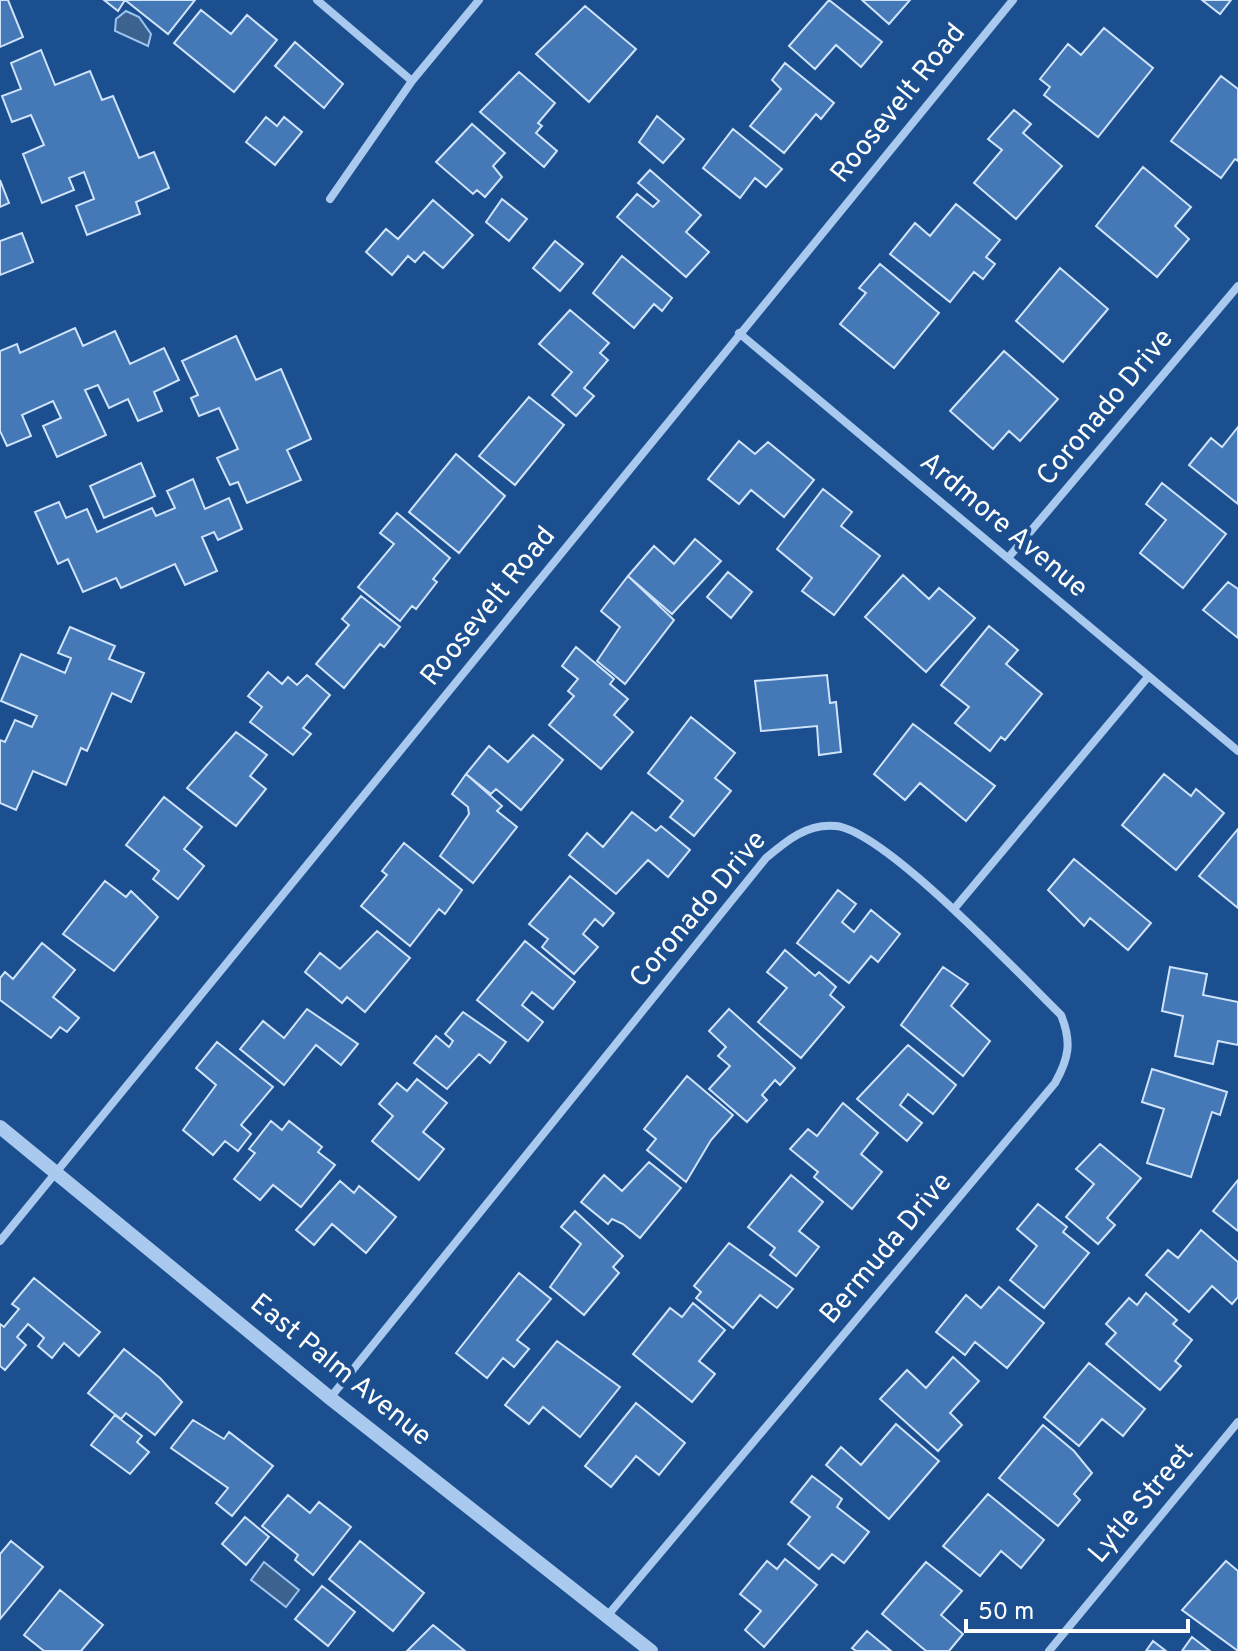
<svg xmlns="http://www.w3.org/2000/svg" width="1238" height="1651" viewBox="0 0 1238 1651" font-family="Overpass,sans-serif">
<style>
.water{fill:#3c6290;stroke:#9cc4f0;stroke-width:2}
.building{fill:#4478b7;stroke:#cfe3fa;stroke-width:2}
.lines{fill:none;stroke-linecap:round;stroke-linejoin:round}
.minor{stroke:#a9c9ee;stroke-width:8}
.tertiary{stroke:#a9c9ee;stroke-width:14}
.labels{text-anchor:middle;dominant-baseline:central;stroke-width:8;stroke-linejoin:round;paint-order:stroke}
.street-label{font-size:28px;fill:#fff;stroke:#1b4f8f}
</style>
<rect width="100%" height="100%" fill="#1b4f8f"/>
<path class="water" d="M126,11L139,17L151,34L148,46L115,31L116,19Z
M264,1562L299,1590L286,1607L251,1580Z"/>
<path class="building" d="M0,0H8L23,37L0,47Z
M104,0H195L168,34L125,0L118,11Z
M829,0L882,42L861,67L836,45L815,69L789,46Z
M862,0H910L889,24Z
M1202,0H1231L1220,14Z
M585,6L636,49L589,102L536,54Z
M201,10L231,34L247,15L277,40L234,92L174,43Z
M1104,28L1153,68L1098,137L1044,95L1050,87L1040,79L1068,44L1081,55Z
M295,42L343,84L324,108L275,66Z
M41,50L55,85L90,71L102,100L113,96L139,158L154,152L169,188L136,202L140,214L87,235L76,206L94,199L84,172L69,178L74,190L42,203L23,154L44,145L31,115L12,122L2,96L21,89L11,63Z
M785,63L834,103L821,119L816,114L784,153L750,126L781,89L772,80Z
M519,72L555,103L538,123L542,126L536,133L557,151L544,167L480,112Z
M1221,76L1238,89V161L1235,159L1221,178L1171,141Z
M1014,110L1031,124L1023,133L1062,166L1016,219L974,183L1002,150L988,139Z
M657,116L684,139L663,163L639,142Z
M266,117L277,126L284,117L302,132L275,165L246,142Z
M472,124L505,153L493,166L502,177L485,197L477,190L473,194L436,162Z
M733,129L782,169L766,187L755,178L740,198L703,168Z
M1143,167L1191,207L1175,226L1189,239L1157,277L1096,226Z
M650,170L701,215L686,232L709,252L686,277L617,217L637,194L653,207L659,201L638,183Z
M0,180L9,203L0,207Z
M502,199L527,219L509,241L486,222Z
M433,200L473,235L443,268L424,252L415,262L408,256L392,275L366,252L386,229L398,239Z
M956,204L1000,240L986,257L995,264L983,279L974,272L950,302L890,254L915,223L930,236Z
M22,233L33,262L0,275V241Z
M555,241L583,264L560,291L533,268Z
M622,256L672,298L662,311L654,304L634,328L593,293Z
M880,264L939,313L894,368L840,324L866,293L859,288Z
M1060,268L1108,309L1063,362L1016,321Z
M570,310L609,343L600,353L608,360L584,388L594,396L576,416L552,395L572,372L539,344Z
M75,328L83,346L115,331L130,364L164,348L179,380L154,392L162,411L138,421L128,399L109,408L98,385L85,390L106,435L57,457L43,426L61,418L53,401L22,415L31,436L7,446L0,431V351L17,344L20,353Z
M236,336L256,380L281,369L311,439L287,450L301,480L247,503L238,482L230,485L217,458L238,449L219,408L199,416L191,398L198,395L182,361Z
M1004,351L1058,399L1020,441L1009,431L993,449L950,411Z
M529,397L564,425L515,485L479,456Z
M1238,427V504L1189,465L1211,438L1222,447Z
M739,441L755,454L768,442L814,480L784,517L751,490L739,504L708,479Z
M456,454L505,496L459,553L409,512Z
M141,463L155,496L104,518L90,486Z
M193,479L205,509L229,498L242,529L218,540L214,532L202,537L217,571L185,585L175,564L121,588L116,578L83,592L68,559L58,564L35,512L59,502L66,518L87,509L97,532L152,508L156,516L175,508L167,491Z
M1162,483L1226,534L1183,588L1140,553L1166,520L1146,504Z
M823,489L852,512L841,526L880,556L834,615L802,591L812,578L777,549Z
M397,513L450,558L433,579L437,582L416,609L412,606L400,621L358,587L394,544L380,533Z
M695,539L721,561L672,614L628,576L654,546L674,564Z
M728,572L752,592L731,618L707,597Z
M903,575L929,599L939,588L975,618L926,672L865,617Z
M628,576L674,620L625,684L597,661L620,627L601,611Z
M1228,582L1238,589V638L1203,610Z
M361,596L400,627L384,647L380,644L344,688L316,664L349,625L342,619Z
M989,626L1018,650L1006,664L1042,694L1005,740L1001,737L990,751L955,723L969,707L941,685Z
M70,627L115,646L109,659L144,673L131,702L112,693L87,751L81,748L66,785L33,771L16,810L0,803V740L5,742L15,720L32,727L37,716L1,701L21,654L65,673L71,658L58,653Z
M576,647L614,679L610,684L628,699L614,715L633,732L601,769L549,725L574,696L568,691L578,679L562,666Z
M268,672L282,684L288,677L297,685L307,675L330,695L303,728L311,734L293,755L250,722L262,707L248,696Z
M827,675L830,703L836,702L841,752L819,755L817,726L761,731L755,681Z
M691,717L735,753L715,778L731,791L694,836L670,817L683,801L648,773Z
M913,724L995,786L966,821L920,783L905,800L874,774Z
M236,732L267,755L250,776L266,789L236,826L187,788Z
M533,735L563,760L521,810L496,789L491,794L466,774L489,746L508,762Z
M466,774L502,806L497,811L517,827L473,883L440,856L469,814L468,807L452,794Z
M1164,774L1191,796L1196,789L1224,813L1176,870L1122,825Z
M164,797L202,827L184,849L204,866L178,899L153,879L159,871L126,845Z
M632,812L656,831L661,826L690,850L668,877L648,860L616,894L569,855L587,833L603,847Z
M1238,829V908L1199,876Z
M404,843L462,890L445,914L439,909L410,946L361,906L387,875L382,871Z
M1074,859L1151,923L1128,950L1090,918L1084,926L1048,890Z
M570,876L614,913L603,926L595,919L583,934L598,947L574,974L542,947L548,939L529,924Z
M105,881L126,897L131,891L158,917L114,971L63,934Z
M838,890L856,904L842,922L854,932L871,910L900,934L878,962L871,956L849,983L797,943Z
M377,931L410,958L365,1012L347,997L342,1003L305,972L320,953L340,969Z
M525,941L575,982L553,1009L532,992L522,1005L543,1022L528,1041L477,1000Z
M42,943L75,970L53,997L79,1018L67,1032L60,1027L51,1038L0,1000V978L5,972L13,979Z
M785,950L815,976L819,972L836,987L830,995L844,1007L801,1058L758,1022L787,988L767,972Z
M943,967L968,984L951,1006L990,1041L963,1076L901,1025Z
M1170,967L1207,974L1203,995L1238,1002V1045L1218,1041L1213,1064L1175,1056L1183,1016L1162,1011Z
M307,1009L358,1044L341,1065L316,1045L284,1085L240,1049L263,1021L284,1038Z
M729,1009L795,1068L780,1085L775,1080L762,1095L767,1100L747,1122L709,1089L730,1066L718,1056L726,1047L709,1031Z
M463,1012L506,1042L490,1063L479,1054L447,1089L414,1063L436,1036L449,1047L453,1041L445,1034Z
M217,1042L273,1087L241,1125L251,1134L238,1151L225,1141L213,1155L183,1130L216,1085L196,1068Z
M908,1045L956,1085L933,1114L908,1094L900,1105L922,1123L907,1141L857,1099Z
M1152,1069L1227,1092L1220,1115L1212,1112L1191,1177L1147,1163L1164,1109L1142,1102Z
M687,1076L733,1115L711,1140L686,1182L647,1150L656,1139L644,1129Z
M417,1079L447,1103L423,1132L444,1149L419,1180L372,1141L393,1116L379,1104L397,1083L407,1091Z
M843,1103L878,1133L861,1154L882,1172L852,1209L814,1177L818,1172L790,1149L808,1129L817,1136Z
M271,1121L282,1130L289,1121L322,1147L318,1152L335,1165L301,1207L273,1185L260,1200L234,1179L255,1153L249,1149Z
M1100,1144L1141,1178L1107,1218L1115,1225L1098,1244L1066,1217L1094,1184L1076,1169Z
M649,1162L681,1188L640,1238L623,1224L612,1219L608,1224L581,1202L604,1175L622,1191Z
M791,1175L823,1202L799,1231L819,1247L796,1276L770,1255L775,1248L748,1227Z
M1238,1180V1231L1213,1211Z
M340,1181L354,1193L359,1186L396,1217L366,1253L332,1224L314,1245L296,1230Z
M1038,1204L1067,1227L1063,1232L1089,1253L1044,1308L1010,1280L1037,1246L1017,1229Z
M575,1211L623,1256L613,1267L619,1273L584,1315L550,1287L581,1244L561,1227Z
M1201,1230L1238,1262V1297L1232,1304L1212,1286L1189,1312L1146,1275L1168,1250L1178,1258Z
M729,1243L793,1289L777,1308L760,1295L733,1328L696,1298L701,1292L694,1286Z
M519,1273L551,1299L517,1340L529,1349L514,1367L503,1358L487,1378L456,1353Z
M34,1278L100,1332L79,1356L64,1343L52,1358L38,1346L44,1338L28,1324L17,1337L26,1345L5,1370L0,1366V1324L4,1327L19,1309L12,1304Z
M999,1287L1044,1323L1007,1368L975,1342L965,1355L936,1332L966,1295L981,1308Z
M1146,1293L1177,1320L1173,1324L1192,1340L1175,1361L1181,1366L1160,1390L1106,1344L1116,1333L1106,1324L1129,1298L1137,1305Z
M693,1303L725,1330L699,1361L715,1374L692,1402L633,1354L670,1308L682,1317Z
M557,1341L620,1387L580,1437L543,1407L529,1424L505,1405Z
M124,1349L160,1378L182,1402L155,1435L126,1413L121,1419L88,1393Z
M953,1357L979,1381L950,1413L962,1425L938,1451L880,1399L907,1370L926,1388Z
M1089,1363L1145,1409L1123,1436L1102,1419L1079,1446L1044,1417Z
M636,1403L685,1443L659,1475L636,1456L611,1487L585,1466Z
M115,1415L142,1436L137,1442L149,1452L130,1474L91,1445Z
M193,1420L224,1439L229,1432L273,1466L232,1516L216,1503L228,1488L171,1448Z
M896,1424L939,1461L889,1519L826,1465L841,1447L861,1465Z
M1043,1425L1074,1451L1092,1473L1074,1494L1080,1500L1058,1526L999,1478Z
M812,1476L842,1499L837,1507L869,1532L844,1563L832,1554L819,1569L788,1544L810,1517L791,1502Z
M988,1494L1044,1540L1021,1568L1001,1551L980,1576L943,1546Z
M288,1495L310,1513L319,1502L351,1527L313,1575L295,1560L298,1555L262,1526Z
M245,1517L269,1537L246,1565L222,1544Z
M11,1541L43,1567L0,1619V1554Z
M360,1541L424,1593L393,1631L329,1579Z
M785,1559L817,1585L764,1647L745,1630L761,1611L740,1594L767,1561L777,1569Z
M1226,1561L1238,1571V1651L1182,1610Z
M926,1562L962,1591L941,1615L963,1634L949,1651H926L882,1614Z
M322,1586L355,1612L328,1646L295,1619Z
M60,1590L103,1625L81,1651H44L24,1635Z
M433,1625L465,1651H407Z
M867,1631L891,1651H856L852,1648Z
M1192,1637L1210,1651H1182Z
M1153,1641L1166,1651H1146Z"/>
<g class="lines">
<path class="minor" d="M317,0L412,81
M330,199L412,81L479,0
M739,333L1238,751
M1008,558L1238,286
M954,909L1148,677
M0,1241L1013,0
M330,1398L766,858C786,841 807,823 836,826C885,831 1020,975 1061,1015C1072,1042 1069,1058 1055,1083L608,1615
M1049,1651L1238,1422"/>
<path class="tertiary" d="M0,1127L330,1398L651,1651"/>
</g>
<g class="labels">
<g class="street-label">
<text transform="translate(899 104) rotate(-51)">Roosevelt Road</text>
<text transform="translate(1106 408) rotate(-50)">Coronado Drive</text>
<text transform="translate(1003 526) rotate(40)">Ardmore Avenue</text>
<text transform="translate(489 607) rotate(-51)">Roosevelt Road</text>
<text transform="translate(699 910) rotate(-50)">Coronado Drive</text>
<text transform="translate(887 1249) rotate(-50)">Bermuda Drive</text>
<text transform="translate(340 1371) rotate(39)">East Palm Avenue</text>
<text transform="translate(1142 1504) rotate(-50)">Lytle Street</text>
</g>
</g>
<path d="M966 1619v12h222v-12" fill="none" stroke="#ffffff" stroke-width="4"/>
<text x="978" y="1619" font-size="24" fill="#ffffff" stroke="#1b4f8f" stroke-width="6" paint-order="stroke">50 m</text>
</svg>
